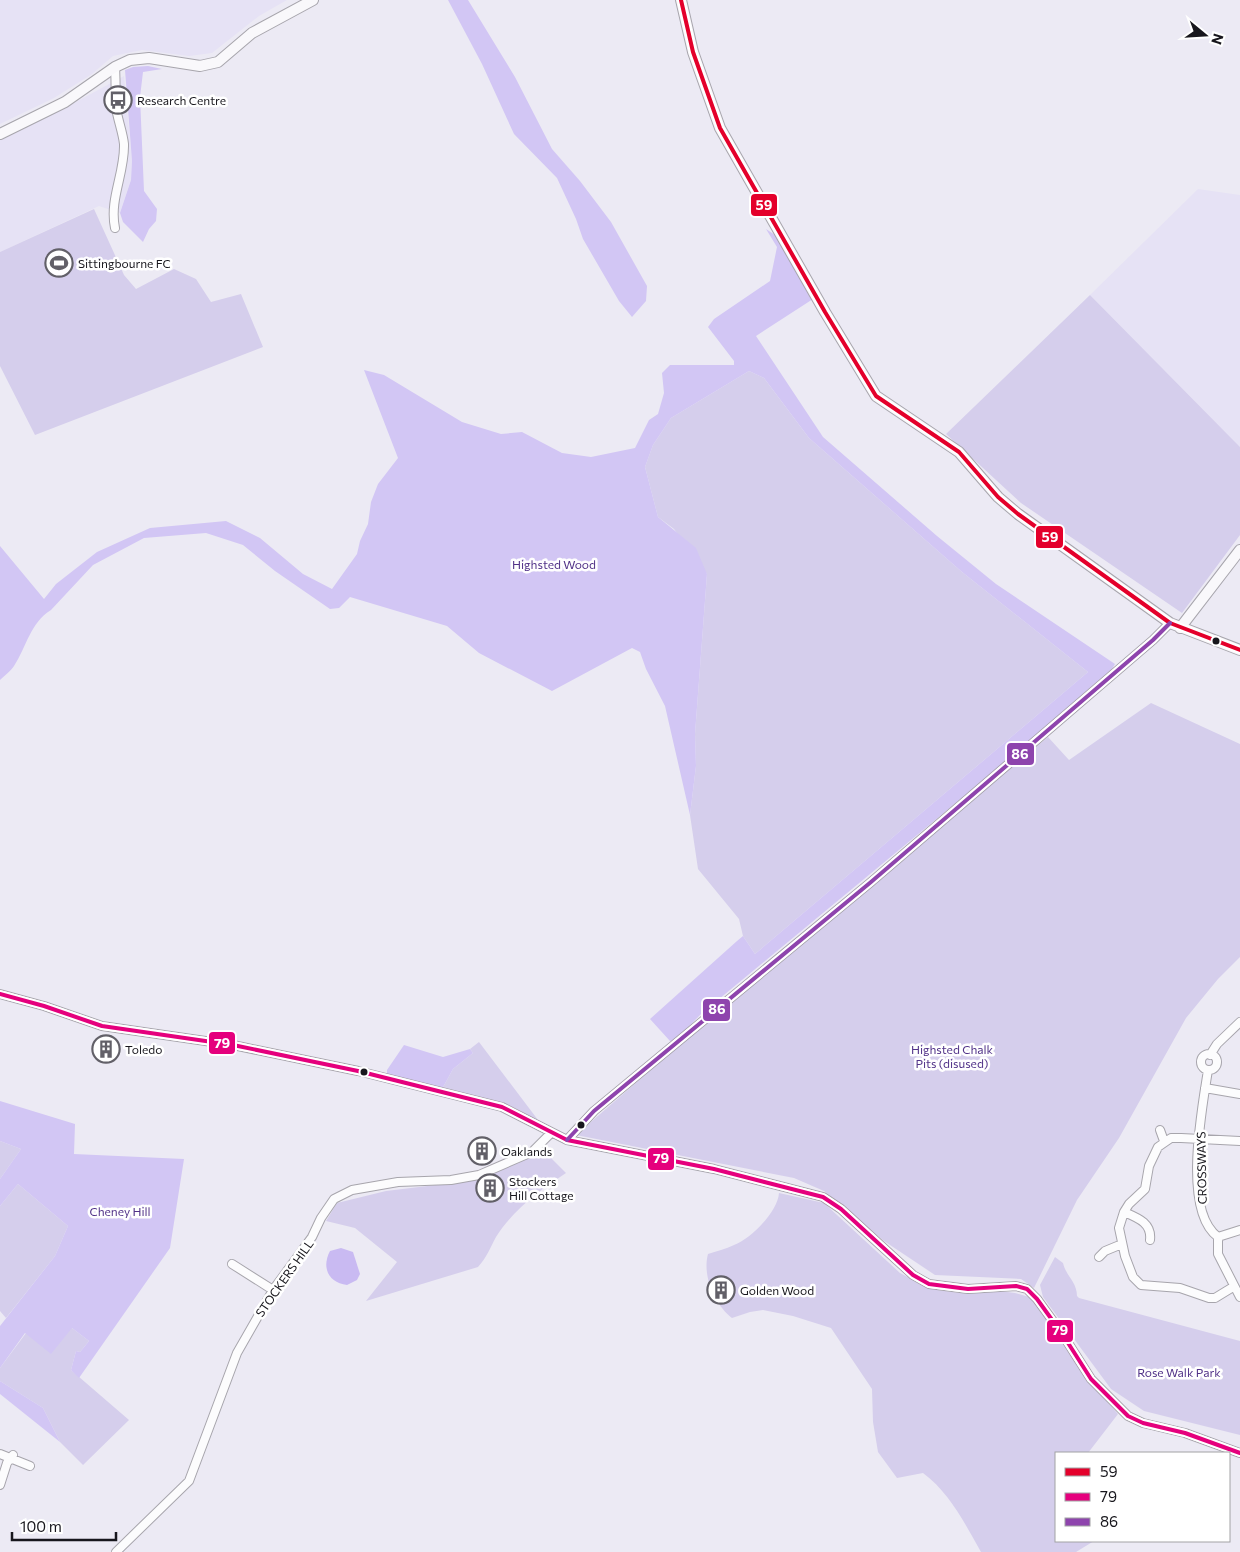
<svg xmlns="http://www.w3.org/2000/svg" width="1240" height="1552" viewBox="0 0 1240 1552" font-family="Commissioner,sans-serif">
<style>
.built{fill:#e6e2f5}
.green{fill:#d5ceec}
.forest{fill:#d2c6f4}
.water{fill:#c9baf2}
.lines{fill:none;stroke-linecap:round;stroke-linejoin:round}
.street-casing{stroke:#a7a5ac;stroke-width:10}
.secondary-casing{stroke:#a7a5ac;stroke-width:12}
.street{stroke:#fcfcfd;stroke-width:8}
.secondary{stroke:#f9f8fb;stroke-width:10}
.bus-1-casing{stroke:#fff;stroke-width:8}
.bus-2-casing{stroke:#fff;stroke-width:8}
.bus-3-casing{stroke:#fff;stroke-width:8}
.bus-1{stroke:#e4002b;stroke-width:4}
.bus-2{stroke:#e5007d;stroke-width:4}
.bus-3{stroke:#8e44ad;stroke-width:4}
.bus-dot{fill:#17161c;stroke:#fff;stroke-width:2}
.labels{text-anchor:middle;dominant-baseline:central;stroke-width:5;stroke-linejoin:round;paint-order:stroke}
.poi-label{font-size:12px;fill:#17161c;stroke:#fff;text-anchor:start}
.park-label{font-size:12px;fill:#513288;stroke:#fff}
.street-label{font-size:12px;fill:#17161c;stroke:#fff}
.line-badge{stroke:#fff;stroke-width:2}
.badge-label{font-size:14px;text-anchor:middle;font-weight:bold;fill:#fff}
</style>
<rect width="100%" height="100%" fill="#eceaf4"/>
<path class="built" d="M0,0H287L259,16L212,53L189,56L142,50L113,56L92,74L54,98L0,124Z
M124,76L132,161L131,180L120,213L99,206L0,252V139L61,110Z
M1198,189L1240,195V447L1090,295Z"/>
<path class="green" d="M94,209L124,275L136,289L174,269L196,279L211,302L241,294L263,347L35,435L0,366V252Z
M1090,295L1240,447V535L1182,613L1021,503L946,434Z
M749,371L764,378L809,438L962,572L1088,672L755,954L743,936L739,919L698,869L690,815L696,766L695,734L707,574L674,529L658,517L645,467L653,445L671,418Z
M1151,703L1240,744V957L1218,979L1186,1018L1119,1138L1077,1200L1034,1288L1021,1279L935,1275L884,1241L824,1191L794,1178L576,1135L677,1047L1048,737L1069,760Z
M479,1042L538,1120L503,1105L442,1089L453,1069L473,1053L470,1049Z
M0,1141L21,1149L0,1179Z
M544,1151L566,1173C541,1189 512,1211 496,1237C490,1248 487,1257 478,1267L366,1301L397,1262L355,1228L326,1221L337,1203L386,1191L477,1180Z
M18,1184L68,1226L55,1256L6,1318L0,1311V1206Z
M779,1193L824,1203L900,1273L931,1289L960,1293L992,1290L1015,1293L1033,1298L1089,1381L1118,1414L1088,1453H1056V1541H1094L1076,1552H981C965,1524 950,1493 923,1473L897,1478L878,1452L873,1422L872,1389L831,1328L793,1316L763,1310L750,1312L732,1318C715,1305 702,1276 708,1254C716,1251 726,1249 734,1245C751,1239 778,1211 779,1193Z
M1055,1257L1063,1263C1066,1276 1077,1282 1077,1296L1079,1298L1240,1341V1435L1144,1411L1111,1389L1043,1297L1040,1285Z
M72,1328L89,1341L80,1352L76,1351L71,1370L129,1420L83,1465L60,1442L43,1408L0,1381V1368L26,1333Z"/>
<path class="forest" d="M448,0H468L515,77L552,149L580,181L611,222L647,286L646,301L632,317L619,301L583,239L576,219L557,178L514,134L482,64Z
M148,66L162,69L143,72L140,97L144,191L157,209L156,221L149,229L143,242L123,222L120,213L131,180L132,161L125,70L133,67Z
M766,229L778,237L813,299L756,336L823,437L937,536L996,584L1115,664L1112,669L986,778L701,1014L674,1042L670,1041L650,1019L737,941L743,936L755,954L1088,672L962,572L809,438L764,378L749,371L671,418L653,445L645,467L658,517L696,548L707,574L695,734L696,766L690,815L665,706L646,669L640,652L632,648L552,691L479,653L447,626L350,597L339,608L330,609L275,571L243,545L206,533L144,538L93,565L51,610C30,623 27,646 14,666C11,671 5,675 0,680V546L44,599L56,584L97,552L150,528L226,521L260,538L303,574L332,589L357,554L360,541L368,524L371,502L378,484L398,458L364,370L384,375L462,422L501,434L522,432L562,453L591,457L635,448L649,420L658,414L664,393L662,373L670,365H734V361L708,327L714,319L770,281L777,247Z
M404,1045L443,1057L470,1049L473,1053L453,1069L442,1089L387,1075V1070Z
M0,1101L75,1124L74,1154L184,1159L170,1248L79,1378L71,1370L76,1351L80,1352L89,1341L72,1328L51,1354L25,1333L0,1368V1326L55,1256L68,1226L18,1184L0,1206V1179L21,1149L0,1141Z
M0,1381L43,1408L60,1442L0,1394Z"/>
<path class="water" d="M341,1248L353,1252L360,1274L357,1280L347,1285C329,1283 321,1268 330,1251Z"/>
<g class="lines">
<g class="street-casing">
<path id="street" d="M115,67C116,82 115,98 117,113C119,123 123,134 124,144C125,173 109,199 115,228
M0,994L44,1006L102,1026L233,1045L358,1071L502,1107L567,1140L714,1169L823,1197L841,1209L913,1275L929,1284L968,1289L1016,1286L1027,1289L1037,1299L1063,1335L1091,1379L1128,1416L1143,1423L1185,1433L1240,1453
M1201 1062a8 8 0 1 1 16 0a8 8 0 1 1-16 0Z
M1210,1055L1217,1044L1240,1022
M1208,1070C1202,1109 1182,1211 1218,1237V1254L1240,1297
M1205,1088L1240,1094
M1160,1130L1164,1141
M567,1140L594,1111L871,882L1153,640L1170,623
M1124,1212C1138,1218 1152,1223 1150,1240
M1218,1237L1240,1230
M1099,1257L1105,1251L1122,1244
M232,1264L273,1290
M1233,1287L1215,1298H1209L1180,1288L1141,1285L1133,1277L1125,1256L1119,1228L1124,1212L1129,1204L1145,1189L1149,1166L1158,1147L1171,1138H1181L1240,1141
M0,1454L30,1466
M0,1485L7,1463L13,1455
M116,1552L189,1481L237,1353L273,1290L312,1237L321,1218L334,1199L352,1190L398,1182L451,1180L479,1175L532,1152L551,1133"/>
</g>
<g class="secondary-casing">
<path id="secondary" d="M681,0L693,52L720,128L825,312L876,396L959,452L998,497L1018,514L1170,623L1240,650
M0,134L65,102L115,67L130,60L149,58L200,66L218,62L252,33L313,0
M1180,628L1240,550"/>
</g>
<use href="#street" class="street"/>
<use href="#secondary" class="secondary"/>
<g class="bus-1-casing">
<path id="bus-1" d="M681,0L693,52L720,128L825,312L876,396L959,452L998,497L1018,514L1170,623L1240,650"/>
</g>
<g class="bus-2-casing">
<path id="bus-2" d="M0,994L44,1006L102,1026L233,1045L358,1071L502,1107L567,1140L714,1169L823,1197L841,1209L913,1275L929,1284L968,1289L1016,1286L1027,1289L1037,1299L1063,1335L1091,1379L1128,1416L1143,1423L1185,1433L1240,1453"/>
</g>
<g class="bus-3-casing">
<path id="bus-3" d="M567,1140L594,1111L871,882L1153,640L1170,623"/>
</g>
<use href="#bus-1" class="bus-1"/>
<use href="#bus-2" class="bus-2"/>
<use href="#bus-3" class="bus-3"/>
</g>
<defs>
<g id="bus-ring" transform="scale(1.4375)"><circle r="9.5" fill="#fff" stroke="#626068" stroke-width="1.5"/><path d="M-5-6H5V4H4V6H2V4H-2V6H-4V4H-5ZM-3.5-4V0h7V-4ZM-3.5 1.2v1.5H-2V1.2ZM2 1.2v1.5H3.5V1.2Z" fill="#626068"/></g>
<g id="stadium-ring" transform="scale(1.4375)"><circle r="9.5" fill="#fff" stroke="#626068" stroke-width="1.5"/><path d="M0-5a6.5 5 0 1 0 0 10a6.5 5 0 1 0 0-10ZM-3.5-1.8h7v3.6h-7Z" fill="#626068"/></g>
<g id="building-ring" transform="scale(1.4375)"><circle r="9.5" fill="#fff" stroke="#626068" stroke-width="1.5"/><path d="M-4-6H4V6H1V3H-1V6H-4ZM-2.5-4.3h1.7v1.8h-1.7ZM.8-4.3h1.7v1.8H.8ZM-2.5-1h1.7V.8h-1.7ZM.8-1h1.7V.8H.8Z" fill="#626068"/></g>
</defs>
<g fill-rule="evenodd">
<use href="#bus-ring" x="118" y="100"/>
<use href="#stadium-ring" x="59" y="263"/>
<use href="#building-ring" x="106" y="1049"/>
<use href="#building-ring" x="482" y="1151"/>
<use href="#building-ring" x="490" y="1188"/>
<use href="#building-ring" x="721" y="1290"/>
</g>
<g class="bus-dot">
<circle cx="1216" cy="641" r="4.5"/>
<circle cx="364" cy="1072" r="4.5"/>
<circle cx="581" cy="1125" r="4.5"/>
</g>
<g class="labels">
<g class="poi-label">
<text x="137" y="100">Research Centre</text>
<text x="78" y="263">Sittingbourne FC</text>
<text x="125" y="1049">Toledo</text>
<text x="501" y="1151">Oaklands</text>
<text x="509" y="1181">Stockers<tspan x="509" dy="14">Hill Cottage</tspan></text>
<text x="740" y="1290">Golden Wood</text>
</g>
<g class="park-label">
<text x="554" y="564">Highsted Wood</text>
<text x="952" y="1049">Highsted Chalk<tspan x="952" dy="14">Pits (disused)</tspan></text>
<text x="120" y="1211">Cheney Hill</text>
<text x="1179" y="1372">Rose Walk Park</text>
</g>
<g class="street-label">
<text transform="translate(1201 1168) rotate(-91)">CROSSWAYS</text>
<text transform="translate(284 1278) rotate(-55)">STOCKERS HILL</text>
</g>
</g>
<g class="line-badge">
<rect x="750" y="193" width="28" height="24" rx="5" fill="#e4002b"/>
<rect x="1035" y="525" width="29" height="24" rx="5" fill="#e4002b"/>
<rect x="1006" y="742" width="29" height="24" rx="5" fill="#8e44ad"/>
<rect x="702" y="998" width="29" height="24" rx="5" fill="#8e44ad"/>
<rect x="208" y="1031" width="28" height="24" rx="5" fill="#e5007d"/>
<rect x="647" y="1147" width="28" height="24" rx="5" fill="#e5007d"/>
<rect x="1046" y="1319" width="28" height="24" rx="5" fill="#e5007d"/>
</g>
<g class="badge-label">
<text x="764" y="210">59</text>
<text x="1050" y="542">59</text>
<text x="1020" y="759">86</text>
<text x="717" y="1014">86</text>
<text x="222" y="1048">79</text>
<text x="661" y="1163">79</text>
<text x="1060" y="1335">79</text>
</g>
<rect x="1055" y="1452" width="175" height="90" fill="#ffffff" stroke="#a2a2a4"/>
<rect x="1065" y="1468" width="25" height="8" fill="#e4002b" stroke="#a2a2a4"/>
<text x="1100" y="1477" font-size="15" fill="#17161c">59</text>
<rect x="1065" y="1493" width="25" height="8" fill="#e5007d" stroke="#a2a2a4"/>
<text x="1100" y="1502" font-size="15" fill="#17161c">79</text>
<rect x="1065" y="1518" width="25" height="8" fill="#8e44ad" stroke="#a2a2a4"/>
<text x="1100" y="1527" font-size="15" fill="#17161c">86</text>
<g transform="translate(1205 35) rotate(108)" stroke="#ffffff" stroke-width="4" paint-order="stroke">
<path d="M0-4L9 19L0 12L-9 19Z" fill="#17161c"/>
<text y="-8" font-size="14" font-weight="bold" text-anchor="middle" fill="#17161c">N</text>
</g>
<path d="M12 1532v8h104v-8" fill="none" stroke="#17161c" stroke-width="2.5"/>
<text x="20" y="1532" font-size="15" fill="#17161c" stroke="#ffffff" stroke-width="4" paint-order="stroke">100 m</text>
</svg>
